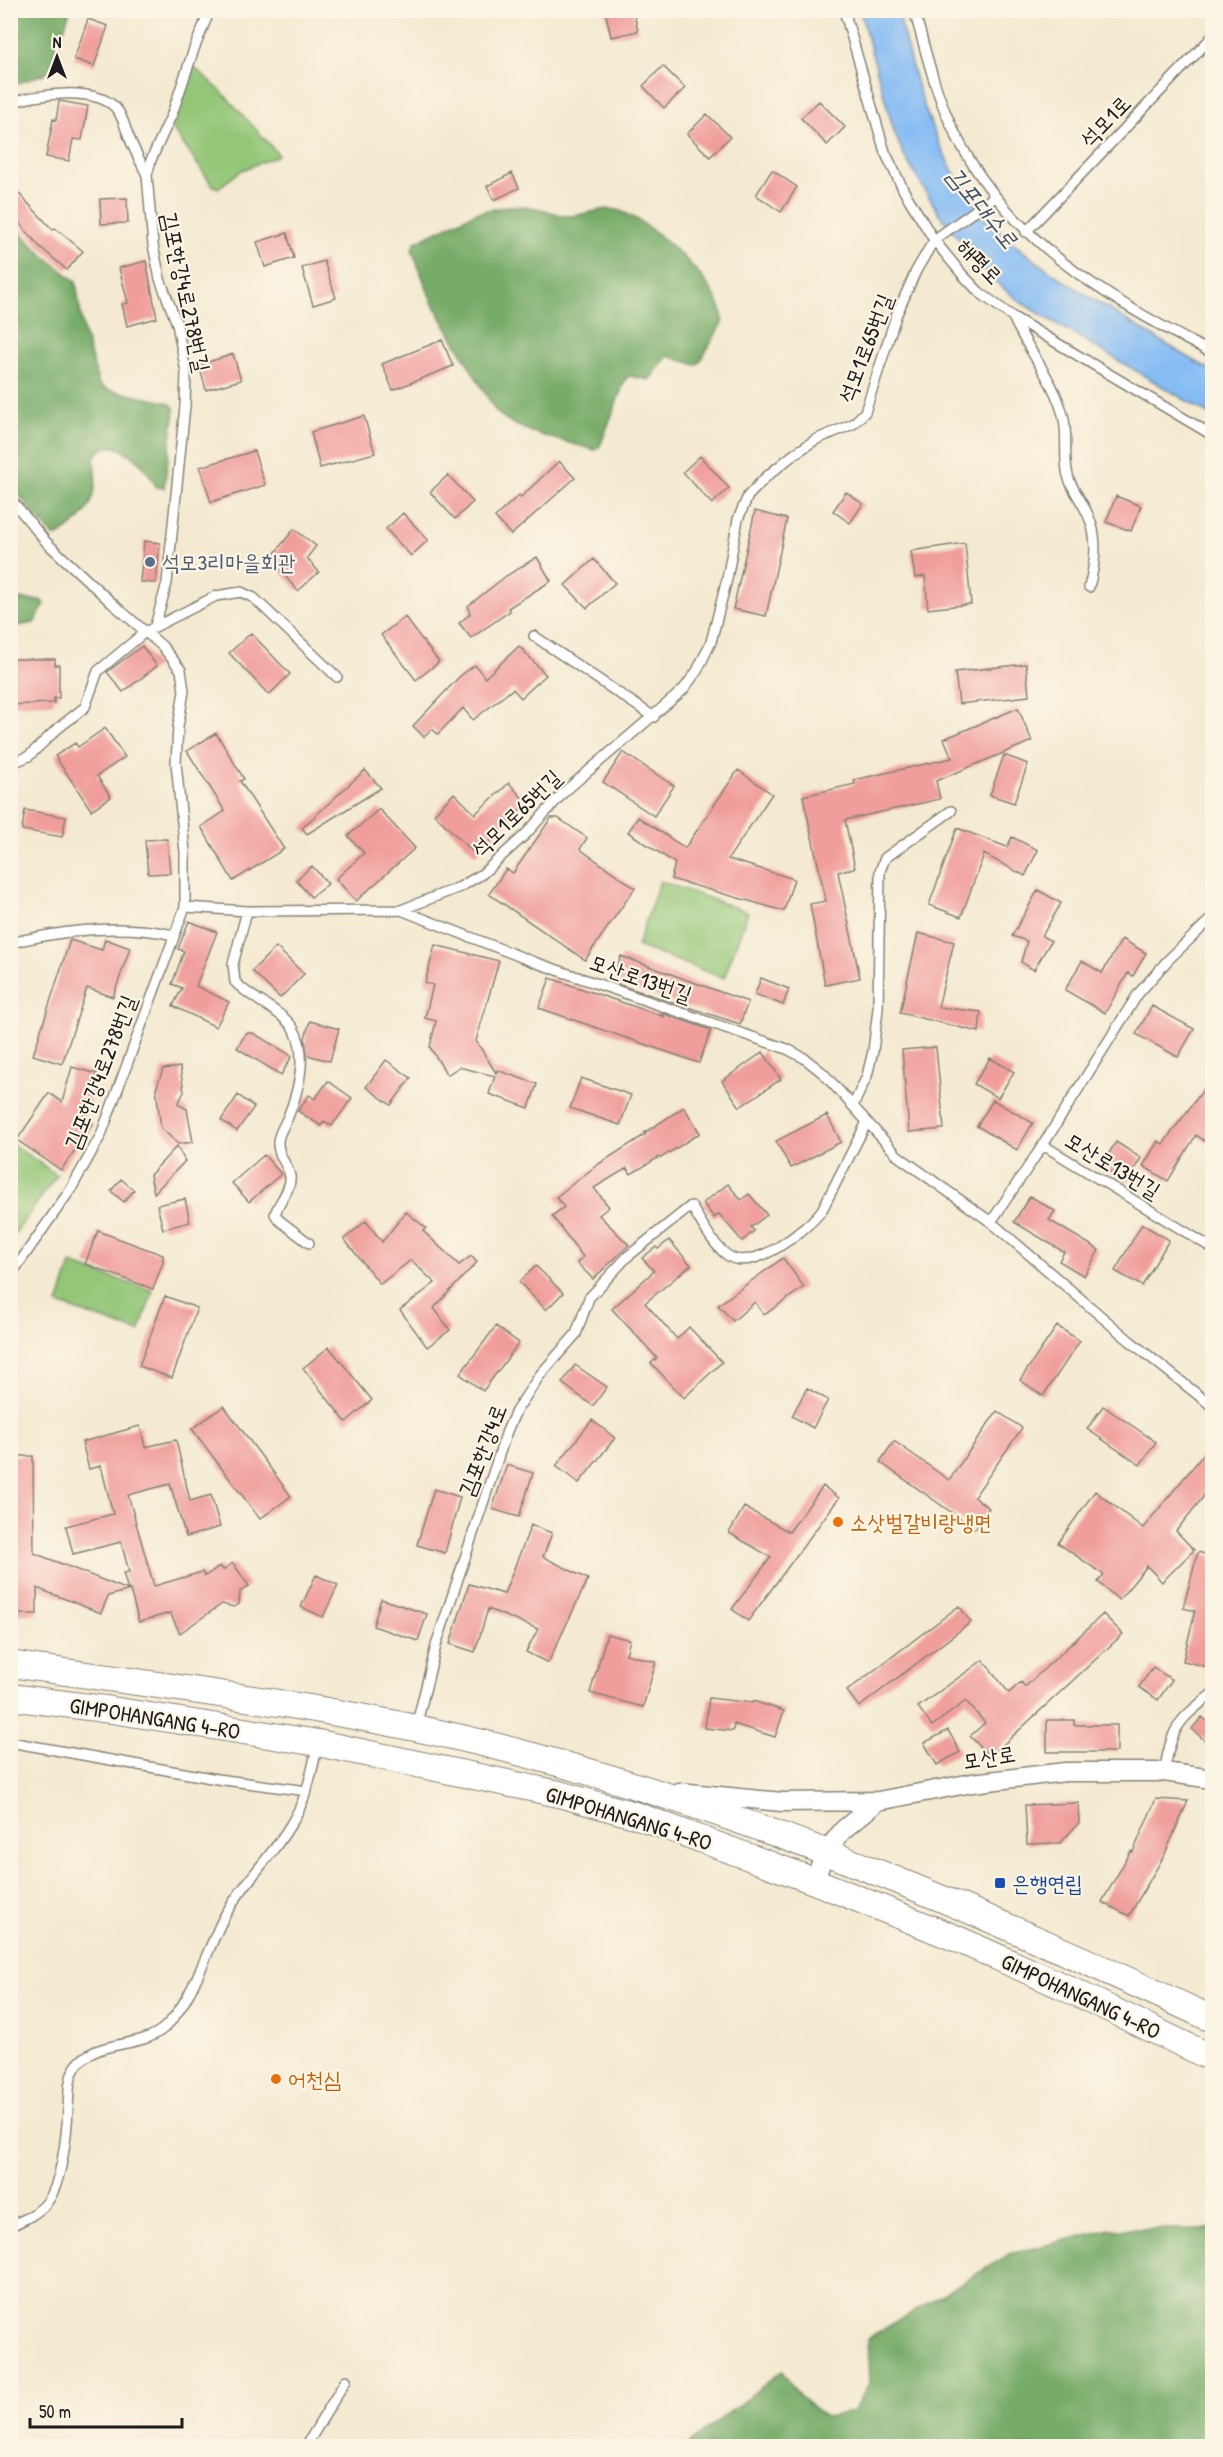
<svg xmlns="http://www.w3.org/2000/svg" width="1223" height="2457" viewBox="0 0 1223 2457" font-family="'Patrick Hand','Poor Story',sans-serif">
<style>
.green{fill:#93c677;stroke:#58714a;stroke-width:1.5}
.forest{fill:#76ab68;stroke:#496442;stroke-width:1.5}
.water{fill:#85bcf4;stroke:#506c88;stroke-width:1.5}
.building{fill:#f09e9b}
.lines{fill:none;stroke-linecap:round;stroke-linejoin:round}
.lane-casing{stroke:#888376;stroke-width:12}
.street-casing{stroke:#888376;stroke-width:21}
.secondary-casing{stroke:#888376;stroke-width:28}
.lane{stroke:#fff;stroke-width:9}
.street{stroke:#fff;stroke-width:18}
.secondary{stroke:#fff;stroke-width:26}
.service-dot{fill:#5c6f8a;stroke:#fcf5e5;stroke-width:2}
.food-dot{fill:#e8710a;stroke:#fcf5e5;stroke-width:2}
.transit-dot{fill:#1a4fb4;stroke:#fcf5e5;stroke-width:2}
.labels{text-anchor:middle;dominant-baseline:central;stroke-width:4.5;stroke-linejoin:round;paint-order:stroke}
.street-label{font-size:22px;fill:#1c1c1c;stroke:#fcf5e5}
.service-label{font-size:22px;fill:#4e5e75;stroke:#fcf5e5;text-anchor:start}
.food-label{font-size:22px;fill:#c56008;stroke:#fcf5e5;text-anchor:start}
.transit-label{font-size:22px;fill:#164399;stroke:#fcf5e5;text-anchor:start}
.water-label{font-size:24px;font-style:italic;fill:#415468;stroke:#fcf5e5}
</style>
<rect width="100%" height="100%" fill="#fcf5e5"/>
<filter id="ink" filterUnits="userSpaceOnUse"><feTurbulence type="fractalNoise" baseFrequency=".0167" numOctaves="2"/><feDisplacementMap in="SourceGraphic" scale="12" xChannelSelector="R" yChannelSelector="G"/><feConvolveMatrix kernelMatrix="1 2 1 2 8 2 1 2 1" color-interpolation-filters="sRGB"/></filter>
<filter id="wash" filterUnits="userSpaceOnUse"><feTurbulence type="fractalNoise" baseFrequency=".008" numOctaves="4" result="noise"/><feDisplacementMap in="SourceGraphic" scale="24" xChannelSelector="R" yChannelSelector="G"/><feGaussianBlur stdDeviation="1.35" result="paint"/><feColorMatrix in="noise" values="0 0 0 0 0 0 0 0 0 0 0 0 0 0 0 0 0 1.4 0 .05"/><feComposite in="paint" operator="in"/></filter>
<g filter="url(#wash)">
<rect width="100%" height="100%" fill="#f4ead1"/>
<path class="green" d="M194,67L222,92L278,154L277,156L242,170L218,188L212,185L172,128Z
M660,881L748,912L724,978L637,946Z
M11,1143L57,1175L11,1239L10,1143Z
M71,1264L153,1291L139,1332L58,1304Z"/>
<path class="forest" d="M13,11H70L50,69L46,73L11,86L10,18Z
M509,206C519,206 530,206 541,209C550,211 558,215 567,216C584,217 601,206 617,210C646,217 730,291 722,323L700,362L696,365L668,356L649,380L630,376L626,378L600,446L594,450C566,441 513,432 495,410L432,302L412,250L415,242L475,213Z
M10,221L40,252L76,282L83,329L99,385L108,390L166,402L172,405L175,410L164,488L156,487C149,468 111,427 94,458C100,496 91,515 58,536H53L11,485Z
M10,599L40,600L45,604L34,623L11,627Z
M1110,2229H1212V2446H686L782,2371L800,2397L826,2417L853,2411L869,2383L867,2339L1010,2254Z"/>
<path class="water" d="M860,11H898C910,63 923,114 948,162C983,231 1043,268 1107,308C1142,330 1177,351 1212,371V416L1020,302L991,278L940,215L904,156L894,131Z"/>
<g id="blocks">
<path class="building" d="M605,10H633L638,31L611,37Z
M88,19L108,26L94,66L74,59Z
M663,66L685,88L664,108L643,86Z
M59,101L88,106L82,140L73,139L69,161L46,157L53,119L56,120Z
M819,101L845,127L827,145L801,118Z
M707,114L730,137L710,157L687,134Z
M772,170L797,187L781,212L756,195Z
M512,173L519,188L494,200L487,186Z
M10,184L53,230L55,228L83,251L67,270L39,246L10,212Z
M127,198L128,223L101,224L100,199Z
M287,233L294,258L265,267L257,242Z
M146,261L157,318L127,326L122,304L128,303L119,268Z
M324,261L336,298L313,305L302,268Z
M442,340L453,366L393,390L382,364Z
M233,354L241,380L206,390L199,365Z
M364,416L375,453L320,468L311,432Z
M254,451L265,485L211,502L200,467Z
M700,456L729,488L712,504L683,472Z
M559,461L575,478L511,535L495,517L519,495L521,497Z
M448,475L473,502L455,519L430,492Z
M846,492L863,504L850,523L833,511Z
M1116,496L1141,506L1131,531L1106,522Z
M755,511L787,519L766,616L733,609Z
M403,513L428,540L411,556L386,529Z
M294,529L316,546L307,558L319,572L298,591L270,559Z
M144,541L160,543L156,583L140,582Z
M965,543L971,604L928,609L925,576L915,578L911,551Z
M537,557L551,581L508,608L510,611L471,638L459,623L470,614L468,606L506,576Z
M594,559L615,583L587,608L565,585Z
M405,617L439,662L416,680L381,635Z
M251,633L290,674L269,695L229,653Z
M142,646L157,666L123,692L107,672Z
M519,646L546,675L521,698L513,689L473,720L463,708L438,734L432,729L424,737L413,726L459,677L475,665L485,678Z
M13,659H55V665H59V698H54V703L10,705Z
M1026,664L1029,696L959,704L955,672Z
M1018,708L1032,741L936,781L940,799L845,820L855,868L838,872L860,978L825,985L810,904L826,901L803,796L855,784L854,780L952,758L944,739Z
M105,728L125,757L97,776L111,797L91,810L55,756L75,743L78,747Z
M216,733L244,779L240,781L284,849L233,881L201,827L225,811L187,751Z
M623,752L674,786L654,816L603,782Z
M1004,755L1028,764L1014,803L990,795Z
M365,770L381,788L307,834L302,828Z
M738,770L772,794L728,859L794,879L784,911L671,879L675,863L628,832L638,817L685,848Z
M509,783L527,803L476,855L434,814L454,793L475,814Z
M379,809L415,848L356,901L336,879L364,853L348,836Z
M25,810L66,817L62,837L22,830Z
M551,818H558L587,838L580,849L635,888L585,960L489,894L506,869L513,873Z
M957,828L1007,847L1012,837L1038,850L1025,876L984,854L961,917L929,905Z
M167,839L170,873L148,874L145,840Z
M312,866L328,884L311,897L296,880Z
M1038,890L1061,903L1042,936L1051,941L1034,970L1021,962L1027,941L1012,936Z
M189,921L217,932L196,986L229,1002L216,1027L173,1006L182,988L172,984L184,951L178,949Z
M918,933L954,942L938,1007L981,1012L979,1032L900,1013Z
M105,939L130,948L113,997L87,988L62,1064L33,1055L70,940L102,950Z
M1122,939L1146,953L1133,976L1128,973L1105,1013L1065,990L1082,961L1102,973Z
M435,945L499,961L476,1041L496,1073L497,1070L537,1084L529,1108L489,1094L495,1076L459,1067L447,1075L430,1047L436,1021L425,1018L433,985L425,983Z
M276,947L304,974L280,998L252,971Z
M621,956L748,1002L740,1024L620,985L613,979Z
M550,978L665,1017L661,1013L711,1030L699,1063L539,1008Z
M761,978L789,989L783,1005L755,994Z
M1152,1006L1194,1029L1178,1057L1136,1034Z
M310,1021L339,1029L330,1061L307,1055L305,1038Z
M246,1033H253L292,1056L281,1075L237,1048Z
M936,1047L944,1129L909,1132L902,1050Z
M763,1052L781,1079L740,1107L722,1081Z
M990,1058L1014,1072L998,1098L974,1084Z
M386,1060L411,1078L391,1105L366,1087Z
M72,1067L97,1074L84,1118L93,1124L61,1170L17,1140L49,1093L62,1102Z
M180,1067L184,1092L178,1104L187,1109L193,1142L178,1144L161,1128L156,1089L163,1069Z
M581,1078L631,1095L620,1125L570,1108Z
M1212,1078V1133L1206,1142L1196,1135L1168,1181L1143,1166L1158,1141L1163,1144Z
M328,1081L352,1098L332,1126L324,1121L321,1126L298,1111L309,1095L315,1099Z
M238,1095L254,1107L237,1131L221,1120Z
M993,1100L1033,1123L1017,1150L977,1126Z
M684,1107L700,1133L661,1158L659,1157L631,1174L627,1168L594,1188L609,1207L599,1215L629,1245L593,1279L577,1263L583,1257L552,1216L564,1207L556,1197L597,1165L646,1134L644,1133Z
M827,1115L841,1142L791,1168L776,1141Z
M1116,1142L1141,1158L1127,1182L1101,1166Z
M177,1146L185,1161L154,1193L150,1175Z
M264,1155L281,1174L249,1202L232,1183Z
M121,1179L134,1190L124,1202L111,1191Z
M728,1184L741,1200L749,1194L767,1215L751,1227L754,1231L742,1241L719,1214L714,1218L703,1203Z
M1030,1196L1055,1211L1049,1220L1099,1250L1084,1276L1059,1261L1064,1252L1014,1222Z
M185,1199L190,1222L163,1229L157,1205Z
M406,1212L426,1228L423,1231L459,1265L471,1256L477,1262L434,1308L450,1330L427,1347L400,1310L435,1283L411,1260L380,1284L344,1239L366,1221L382,1242Z
M1142,1224L1169,1240L1142,1286L1115,1271Z
M98,1231L163,1255V1262L153,1289L85,1264Z
M669,1240L691,1265L645,1303L677,1339L689,1327L722,1362L684,1398L651,1363L657,1358L612,1309L654,1271L642,1258L656,1247L658,1249Z
M783,1258L804,1287L764,1315L755,1302L733,1321L718,1305Z
M536,1266L563,1293L546,1310L519,1282Z
M165,1296L197,1308L172,1378L139,1366Z
M496,1326L519,1343L483,1391L460,1374Z
M1057,1326L1080,1341L1043,1396L1020,1380Z
M329,1347L372,1400L346,1422L303,1368Z
M575,1365L607,1387L593,1406L562,1383Z
M807,1388L828,1400L813,1428L792,1416Z
M224,1406L291,1496L260,1519L192,1429Z
M1103,1406L1156,1442L1140,1465L1087,1429Z
M997,1411L1022,1428L974,1497L989,1508L975,1529L880,1462L894,1441L949,1480Z
M592,1420L615,1438L579,1483L556,1466Z
M140,1426L145,1447L176,1440L190,1501L211,1495L220,1527L186,1537L170,1484L128,1495L154,1586L202,1572L205,1576L220,1566L223,1570L233,1563L249,1586L240,1592L239,1604L234,1607L222,1604L180,1633L170,1613L139,1622L130,1590L108,1596L101,1613L37,1588V1614H10V1456H33L34,1553L128,1590L123,1573L129,1572L121,1542L73,1554L66,1526L113,1514L101,1466L89,1469L82,1442Z
M1212,1444V1486L1176,1531L1194,1550L1162,1582L1147,1566L1119,1600L1098,1582L1104,1575L1058,1543L1095,1491L1143,1528Z
M507,1465L533,1473L519,1517L492,1509Z
M823,1486L839,1498L748,1621L732,1609L771,1557L729,1533L744,1507L789,1532Z
M434,1489L460,1497L445,1553L417,1545Z
M531,1525L552,1533L543,1557L588,1579L548,1663L526,1652L538,1629L488,1609L475,1652L450,1644L469,1584L504,1594Z
M1198,1552L1212,1556V1668L1183,1661L1195,1611L1183,1608Z
M316,1575L338,1585L323,1617L301,1607Z
M381,1599L427,1614L418,1641L373,1626Z
M959,1606L971,1622L859,1707L847,1691Z
M1103,1614L1123,1634L990,1757L970,1736L985,1723L966,1701L932,1726L918,1707L983,1660L1009,1693L1021,1682L1025,1687Z
M607,1634L630,1640L626,1654L656,1662L643,1707L590,1693Z
M1153,1667L1172,1680L1158,1700L1139,1687Z
M709,1698L753,1703V1701L784,1711L775,1737L734,1724L733,1731L705,1728Z
M1202,1717L1212,1725V1747L1192,1729Z
M1047,1720H1074V1725H1117V1752H1047Z
M948,1730L960,1752L937,1765L924,1743Z
M1156,1799L1188,1801L1164,1856L1129,1916L1102,1902L1131,1851L1133,1852Z
M1078,1803L1079,1823L1060,1843L1027,1844L1025,1805Z"/>
</g>
</g>
<g filter="url(#ink)">
<use href="#blocks" fill-opacity="0" stroke="#888376" stroke-width="1.5"/>
<g class="lines">
<g class="lane-casing">
<path id="lane" d="M844,10L885,152L904,191L934,240L961,273L979,292L1013,317L1212,435
M914,10C925,48 934,88 950,123C1004,240 1104,296 1212,353
M10,103C36,94 100,85 118,111C123,118 125,128 129,137C134,150 141,162 147,175
M1026,232L1212,37
M1013,317C1028,351 1054,380 1063,415C1069,436 1062,459 1069,479C1074,492 1083,503 1088,515C1099,538 1095,564 1089,587
M10,498L47,543L113,604L162,646L181,670L184,691L178,727L176,763L185,852V907L101,1135L71,1189L10,1276
M155,626L167,583L185,406L186,372L177,324L160,279L153,245L147,175L151,160L172,114L194,49L210,10
M534,636L654,717
M10,764L29,756L56,730L85,707L98,671L145,632L216,596L241,592L254,598L337,677
M185,907L247,911L401,910L460,887L482,874L525,835L564,792L683,690L697,671L711,642L727,579L738,519L748,496L766,477L793,455L815,440L853,424L865,412L896,316L916,271L934,240L994,197
M401,910L534,962L787,1049L804,1058L823,1073L898,1156L991,1222L1130,1341L1212,1406
M247,911L233,964L235,982C251,999 281,1010 293,1028C309,1053 298,1092 288,1117C285,1124 278,1134 278,1142C277,1155 288,1165 290,1176C292,1189 278,1203 275,1214L279,1220L309,1243
M10,943C64,930 121,923 174,935
M853,1106L867,1076L873,1051L878,1009L880,871L885,858L951,811
M1043,1145L1138,994L1168,960L1212,918
M991,1222L1043,1145L1212,1248
M416,1727L437,1642L507,1431L516,1411L540,1375L576,1334L589,1298L627,1257L691,1206C701,1221 712,1244 727,1255C752,1274 807,1230 822,1210L867,1122
M10,1742L217,1779L307,1791
M1164,1772C1173,1727 1175,1723 1212,1694
M10,2226C24,2220 39,2213 48,2201C62,2181 67,2133 68,2108C69,2095 68,2080 75,2068C94,2038 139,2050 164,2028C191,2004 207,1950 224,1917C244,1881 276,1853 295,1817C308,1794 312,1769 318,1744
M306,2446L346,2380"/>
</g>
<g class="street-casing">
<path id="street" d="M679,1792L782,1802L878,1801
M814,1881L825,1853L843,1830L878,1801L972,1783L1065,1772H1164L1212,1779"/>
</g>
<g class="secondary-casing">
<path id="secondary" d="M10,1664C187,1690 368,1710 540,1758C773,1821 995,1918 1212,2019
M10,1697L112,1710L318,1743L559,1794L638,1816L814,1881L955,1938L1062,1986L1212,2058"/>
</g>
<use href="#lane" class="lane"/>
<use href="#street" class="street"/>
<use href="#secondary" class="secondary"/>
</g>
</g>
<circle class="service-dot" cx="150" cy="562" r="6"/>
<g class="food-dot">
<circle cx="838" cy="1522" r="6"/>
<circle cx="276" cy="2079" r="6"/>
</g>
<rect class="transit-dot" x="994" y="1877" width="12" height="12" rx="3"/>
<g class="labels">
<g class="street-label">
<text transform="translate(1105 121) rotate(-46)">석모1로</text>
<text transform="translate(980 261) rotate(46)">해평로</text>
<text transform="translate(186 292) rotate(78)">김포한강4로278번길</text>
<text transform="translate(865 348) rotate(-69)">석모1로65번길</text>
<text transform="translate(516 813) rotate(-44)">석모1로65번길</text>
<text transform="translate(641 978) rotate(19)">모산로13번길</text>
<text transform="translate(100 1072) rotate(-69)">김포한강4로278번길</text>
<text transform="translate(1113 1165) rotate(31)">모산로13번길</text>
<text transform="translate(482 1450) rotate(-69)">김포한강4로</text>
<text transform="translate(155 1718) rotate(9)">GIMPOHANGANG 4-RO</text>
<text transform="translate(989 1757) rotate(-9)">모산로</text>
<text transform="translate(629 1818) rotate(17)">GIMPOHANGANG 4-RO</text>
<text transform="translate(1081 1996) rotate(25)">GIMPOHANGANG 4-RO</text>
</g>
<g class="service-label">
<text x="162" y="562">석모3리마을회관</text>
</g>
<g class="food-label">
<text x="850" y="1522">소삿벌갈비랑냉면</text>
<text x="288" y="2079">어천심</text>
</g>
<g class="transit-label">
<text x="1012" y="1883">은행연립</text>
</g>
<g class="water-label">
<text transform="translate(983 207) rotate(51)">김포대수로</text>
</g>
</g>
<rect width="1223" height="2457" fill="none" stroke="#fcf5e5" stroke-width="36"/>
<g transform="translate(57 57)" stroke="#fcf5e5" stroke-width="4.5" paint-order="stroke">
<path d="M0-4.5L10 22L0 15L-10 22Z" fill="#1c1c1c"/>
<text y="-9" font-size="16" font-weight="bold" text-anchor="middle" fill="#1c1c1c">N</text>
</g>
<path d="M30 2418v9h152v-9" fill="none" stroke="#1c1c1c" stroke-width="3"/>
<text x="39" y="2418" font-size="18" fill="#1c1c1c" stroke="#fcf5e5" stroke-width="4.5" paint-order="stroke">50 m</text>
</svg>
